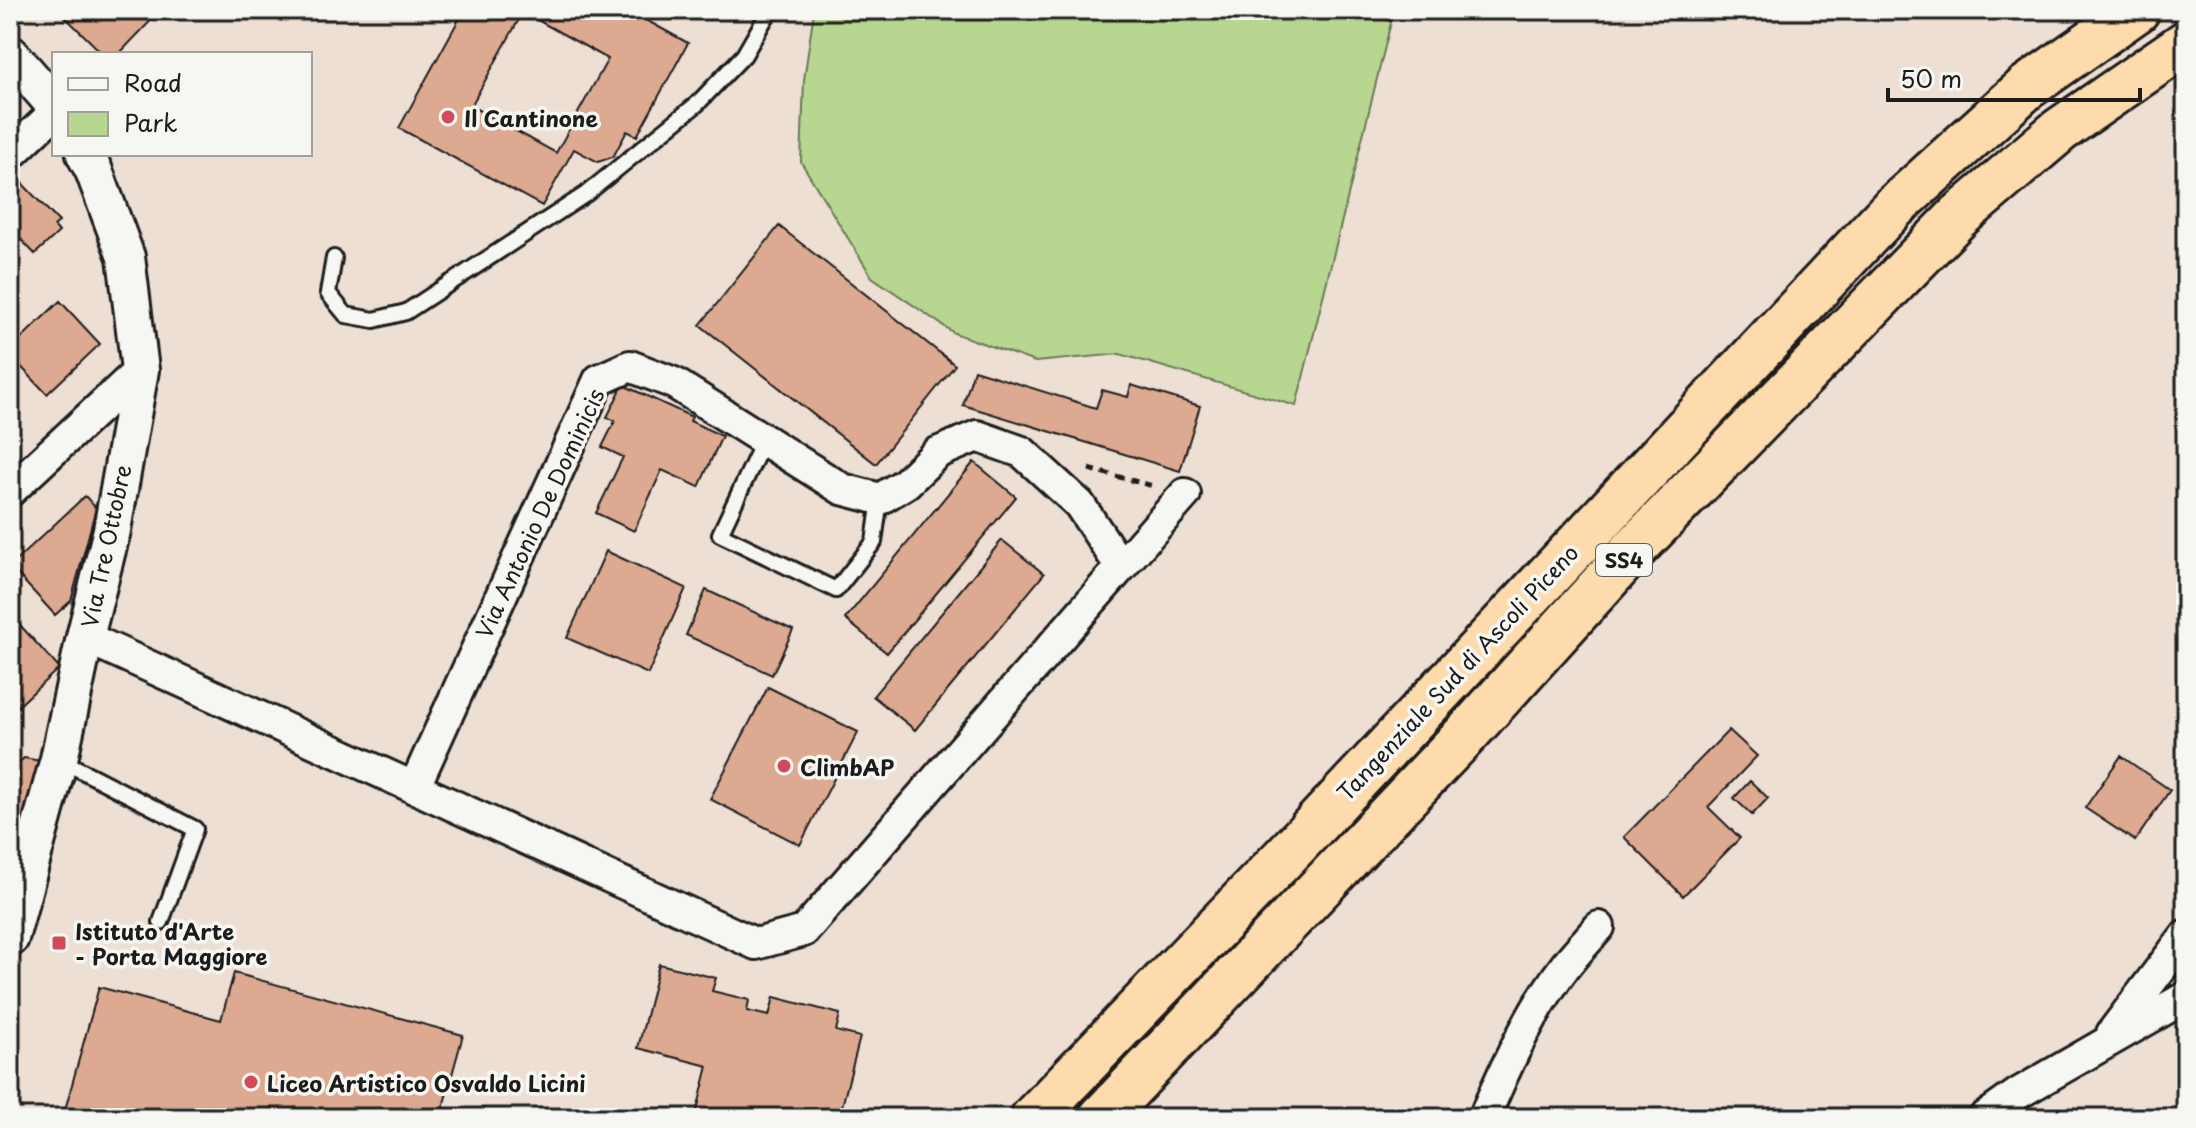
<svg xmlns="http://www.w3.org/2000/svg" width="2196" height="1128" viewBox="0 0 2196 1128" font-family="'Playpen Sans',sans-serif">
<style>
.green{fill:#b7d68f;stroke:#6a7956;stroke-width:2}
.building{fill:#ddaa91;stroke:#1c1c1c;stroke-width:2;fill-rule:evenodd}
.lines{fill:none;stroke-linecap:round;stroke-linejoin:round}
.service-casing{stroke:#1c1c1c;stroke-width:20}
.minor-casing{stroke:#1c1c1c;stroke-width:36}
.tertiary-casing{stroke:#1c1c1c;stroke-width:42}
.trunk-casing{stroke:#1c1c1c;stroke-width:50}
.path{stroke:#1c1c1c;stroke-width:5;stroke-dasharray:8 6;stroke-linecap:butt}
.service{stroke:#f6f6f2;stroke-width:14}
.minor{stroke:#f6f6f2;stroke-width:30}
.tertiary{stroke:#f6f6f2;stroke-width:36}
.trunk{stroke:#fedbac;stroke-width:44}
.poi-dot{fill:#d1495b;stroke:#f6f6f2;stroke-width:3}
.labels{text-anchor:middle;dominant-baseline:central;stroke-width:7;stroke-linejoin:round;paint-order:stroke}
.shield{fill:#f6f6f2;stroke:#5d5d5c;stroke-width:2}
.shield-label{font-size:20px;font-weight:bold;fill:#1c1c1c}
.poi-label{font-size:22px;font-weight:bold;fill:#1c1c1c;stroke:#f6f6f2;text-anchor:start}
.street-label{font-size:22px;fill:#1c1c1c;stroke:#f6f6f2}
</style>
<rect width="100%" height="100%" fill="#eedfd5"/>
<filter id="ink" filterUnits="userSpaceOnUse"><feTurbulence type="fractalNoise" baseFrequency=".0125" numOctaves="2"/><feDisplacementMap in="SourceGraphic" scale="16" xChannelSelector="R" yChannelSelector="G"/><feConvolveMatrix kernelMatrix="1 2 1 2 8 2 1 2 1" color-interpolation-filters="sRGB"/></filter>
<g filter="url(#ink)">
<path class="green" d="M814,10H1394L1296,406L1120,354L1035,362L954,333L872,277L801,162L804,80Z"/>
<path class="building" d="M58,10H159L160,11L119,54H103Z
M464,10H649L644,19L688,43L637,136L627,131L613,157L598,162L574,149L542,206L399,128ZM523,12L608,59L556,153L471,106Z
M1351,10H1394L1391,21Z
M20,181L59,222L54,226L59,232L35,254L10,228V191Z
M779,226L955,365L876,464L700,325Z
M60,301L100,344L47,394L10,355V349Z
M974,370L1096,408L1102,390L1128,397L1131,385L1200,406L1180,471L963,405Z
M623,385L692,417L690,421L722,436L699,487L662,470L634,531L596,513L623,457L602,447L615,421L607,417Z
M974,462L1016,497L887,653L845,619Z
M85,496L96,508L71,601L55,615L10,566Z
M1002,540L1044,574L915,730L873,696Z
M606,551L686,588L648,674L567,638Z
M706,590L793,630L772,675L686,635Z
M10,614L59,668L13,711L10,708Z
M768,687L858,732L800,845L710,799Z
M1729,730L1757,756L1708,807L1740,838L1683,896L1624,837Z
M2121,756L2170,790L2135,841L2085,808Z
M24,758L41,761L19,869L10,867V771Z
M1750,781L1768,798L1752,815L1734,798Z
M659,964L716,978L712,991L749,1000L747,1011L769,1016L774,997L840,1014L836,1031L860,1037L839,1118H695L708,1066L638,1048Z
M234,973L463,1035L440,1118L63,1117L99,987L221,1020Z"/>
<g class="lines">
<g class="service-casing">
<path id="service" d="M334,258L328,293L346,315L374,320L406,312L586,194L697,104L744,55L770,10
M764,440L720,534L836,590L874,542L880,499
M59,759L195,829L161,922"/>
</g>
<g class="minor-casing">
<path id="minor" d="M10,155L54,113
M10,491L140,370
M1121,567L1185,494
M85,637L756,944L804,931L1121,567L1079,504L1022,452L977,436L937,453L906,483L880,499L842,489L674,383L630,366L599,380L414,788
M2112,1033L2186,935
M1484,1118C1505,1067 1532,1009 1566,965C1576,952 1588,940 1599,927
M1984,1118L2019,1093L2186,997"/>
</g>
<g class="tertiary-casing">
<path id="tertiary" d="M10,54L54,104
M10,938L59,759L85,637L112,530L140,370L126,257L94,171L85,154"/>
</g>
<g class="trunk-casing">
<path id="trunk" d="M1033,1118L1294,847L1892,209L2027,87L2137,10
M1101,1118L1471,729L1635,548L1958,217L2060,130L2186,43"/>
</g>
<path class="path" d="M1089,469L1153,486"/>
<use href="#service" class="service"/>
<use href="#minor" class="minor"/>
<use href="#tertiary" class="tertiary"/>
<use href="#trunk" class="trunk"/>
</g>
</g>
<g class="poi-dot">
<circle cx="448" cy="117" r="8"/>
<circle cx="784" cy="766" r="8"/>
<rect x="51" y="935" width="16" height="16" rx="4"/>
<circle cx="251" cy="1082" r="8"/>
</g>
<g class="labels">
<rect class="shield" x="1596" y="544" width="56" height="32" rx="6"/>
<g class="shield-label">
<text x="1624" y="560">SS4</text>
</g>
<g class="poi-label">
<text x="464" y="117">Il Cantinone</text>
<text x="800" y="766">ClimbAP</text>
<text x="75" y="930">Istituto d'Arte<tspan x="75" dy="25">- Porta Maggiore</tspan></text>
<text x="267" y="1082">Liceo Artistico Osvaldo Licini</text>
</g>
<g class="street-label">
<text transform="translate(539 513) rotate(-65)">Via Antonio De Dominicis</text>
<text transform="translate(105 546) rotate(-78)">Via Tre Ottobre</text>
<text transform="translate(1457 672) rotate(-47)">Tangenziale Sud di Ascoli Piceno</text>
</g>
</g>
<rect width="2196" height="1128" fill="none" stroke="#f6f6f2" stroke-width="40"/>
<rect x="20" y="20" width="2156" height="1088" fill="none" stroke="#1c1c1c" stroke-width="3" filter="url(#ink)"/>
<rect x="52" y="52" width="260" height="104" fill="#f6f6f2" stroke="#9f9f9c" stroke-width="2"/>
<rect x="68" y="78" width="40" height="12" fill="#f6f6f2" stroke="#9f9f9c" stroke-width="2"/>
<text x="124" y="92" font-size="24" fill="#1c1c1c">Road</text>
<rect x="68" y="112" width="40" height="24" fill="#b7d68f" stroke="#9f9f9c" stroke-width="2"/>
<text x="124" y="132" font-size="24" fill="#1c1c1c">Park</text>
<path d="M1888 88v12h252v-12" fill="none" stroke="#1c1c1c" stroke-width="4"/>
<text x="1900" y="88" font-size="24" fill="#1c1c1c" stroke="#f6f6f2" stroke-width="6" paint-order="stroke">50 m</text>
</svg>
